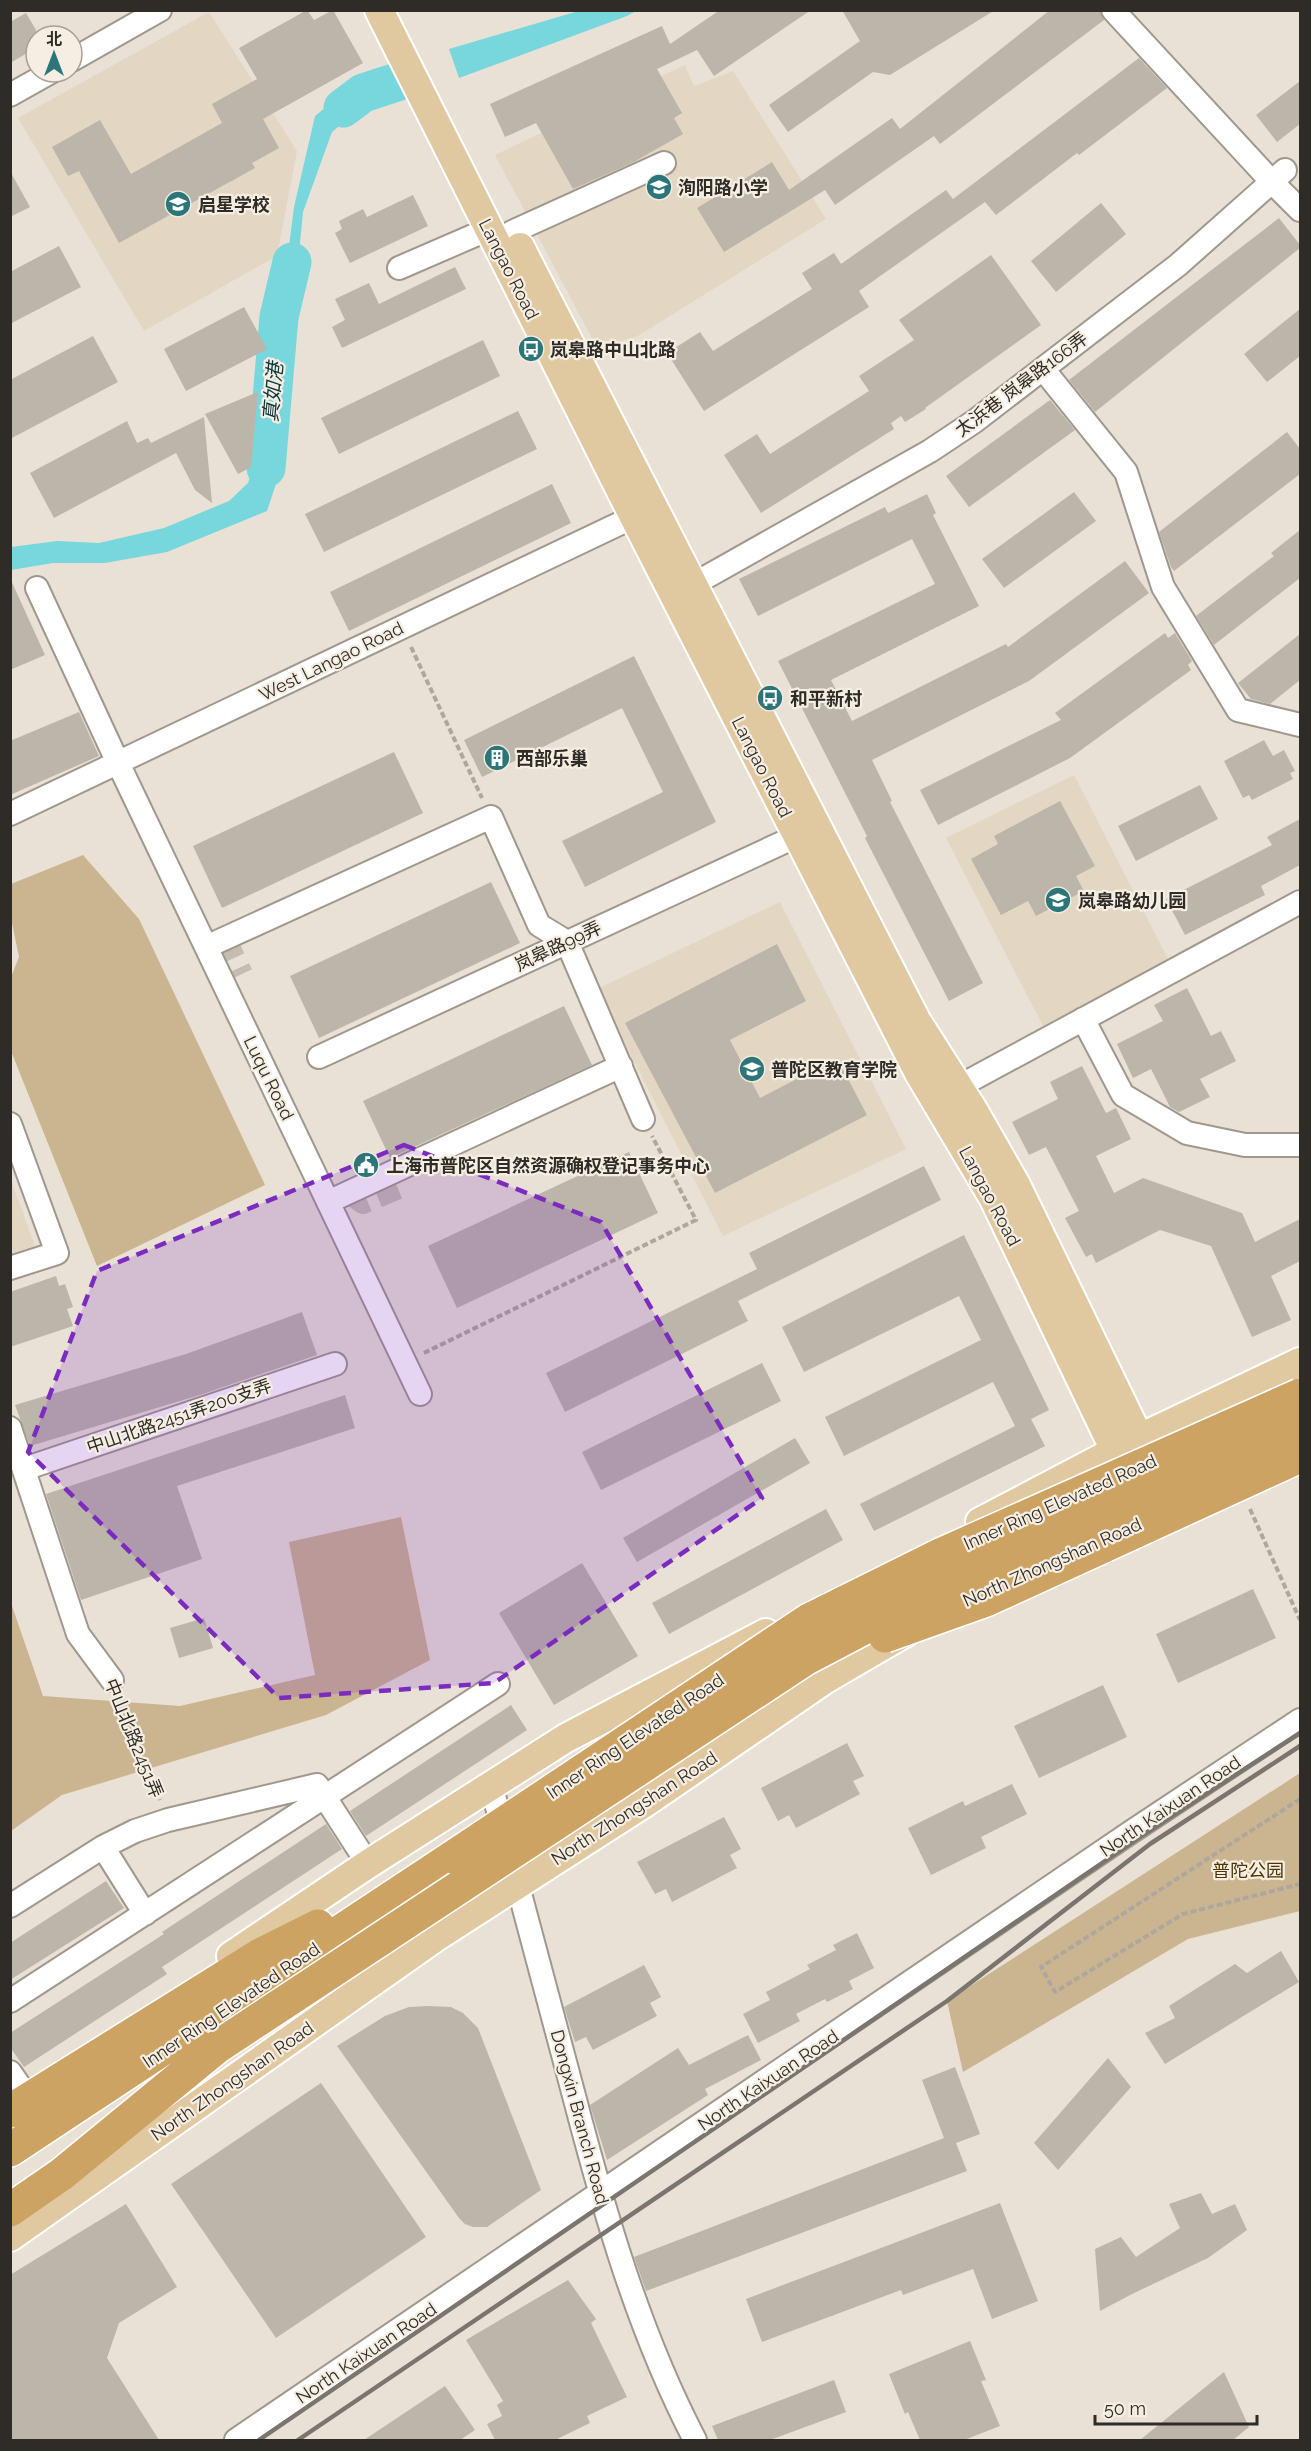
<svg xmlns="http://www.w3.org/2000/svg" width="1311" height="2451" viewBox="0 0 1311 2451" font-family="Raleway,'Noto Sans SC',sans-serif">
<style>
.built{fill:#e3d7c4}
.green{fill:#cbb490}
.water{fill:#78d7dc}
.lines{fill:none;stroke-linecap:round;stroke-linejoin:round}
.river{stroke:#78d7dc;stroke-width:39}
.building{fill:#bcb5a9}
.minor-tunnel{stroke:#c4bdb2;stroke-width:22;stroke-dasharray:22 11;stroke-linecap:butt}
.minor-casing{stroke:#a0988d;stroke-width:26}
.major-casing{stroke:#fff;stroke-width:32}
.highway-casing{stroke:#fff;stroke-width:36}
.path{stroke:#ada79d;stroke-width:4;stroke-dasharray:6 3;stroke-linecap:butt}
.minor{stroke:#fff;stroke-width:22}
.major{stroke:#e0c8a1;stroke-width:28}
.highway{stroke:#cca363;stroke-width:33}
.rail{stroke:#7a756e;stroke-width:4.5}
.highway-bridge-casing{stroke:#fff;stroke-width:36;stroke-linecap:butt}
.highway-bridge{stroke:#cca363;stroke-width:33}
.marked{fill:#7b2cbf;fill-opacity:0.2;stroke:#7b2cbf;stroke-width:4.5;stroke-dasharray:12 8;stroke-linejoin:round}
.labels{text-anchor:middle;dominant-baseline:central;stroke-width:4.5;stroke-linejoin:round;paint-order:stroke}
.poi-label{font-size:18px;font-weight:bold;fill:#2f2c27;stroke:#f6eee2;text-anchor:start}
.street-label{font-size:18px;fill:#2f2c27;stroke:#f6eee2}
.park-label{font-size:18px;fill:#4e3400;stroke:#f6eee2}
.water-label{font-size:20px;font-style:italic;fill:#09383b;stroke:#f6eee2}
</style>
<rect width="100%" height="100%" fill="#e9e1d5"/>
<path class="built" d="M209,12L297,151L277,256L144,331L18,118Z
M685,65L694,86L733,71L826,219L636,337L597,348L495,155Z
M1074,775L1169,961L1043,1026L946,838Z
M780,902L906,1149L723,1236L597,989Z
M11,1180L35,1246L11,1253H10Z"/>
<path class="green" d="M83,855L139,919L265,1185L97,1266L11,1051V977L19,957L11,918V884Z
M401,1517L430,1660L326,1715L62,1795L11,1831V1603L43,1696L180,1706L315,1675L289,1542Z
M1300,1773V1911L1188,1939L963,2072L947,2001Z"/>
<path class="water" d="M582,10L636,11L627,16L459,78L449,49Z
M389,74L391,84L332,132L303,212L291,337L288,420L280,472L267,511L167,552L105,563H53L11,570V547L57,541L99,543L164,528L229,501L248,483L270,416L278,333L294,207L315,116L358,81Z"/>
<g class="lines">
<path class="river" d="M343,108L363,93L400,81
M266,468L279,317L292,262"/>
</g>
<path class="building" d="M307,10L314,20L333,10L363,63L263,119L279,148L252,163L255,168L119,243L79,171L68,176L52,147L100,120L131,174L222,123L212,104L257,79L239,48Z
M720,10H811L714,76L697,50L657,69L682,113L674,118L683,134L632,163L573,189L536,123L505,137L490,104L662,26L670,44Z
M842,10H995L890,75L873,72L788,132L769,105L860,41Z
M1050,10H1100L1104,20L940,144L934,136L835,205L825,190L724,252L697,208L772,162L789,190L892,118L900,129Z
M26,13L36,30V48L10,63V22Z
M1139,58L1167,88L1079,155L1077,153L996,215L985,202L859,291L869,307L704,411L667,353L700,332L713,351L812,289L802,273L834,253L841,264L946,190L953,199Z
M1300,81V124L1277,142L1256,115Z
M10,171L30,207L10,217Z
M413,195L428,226L350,263L335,233L342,229L339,221L363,209L367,217Z
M1101,203L1126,234L1056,292L1031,261Z
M1279,218L1300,245V248L1095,412L1069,380Z
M59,246L81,287L10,324V272Z
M991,255L1041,325L925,408L926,409L905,422L901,416L891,423L894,429L761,513L724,455L757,434L770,454L869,391L859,376L914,340L899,320Z
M455,267L466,289L342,348L332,327L345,320L335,299L369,283L379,304Z
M244,307L267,349L186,391L164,349Z
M1300,309V356L1267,382L1244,354Z
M93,336L118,382L10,439V380Z
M483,340L500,376L339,454L321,418Z
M258,392L251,467L238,474L205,414Z
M1050,400L1075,430L969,507L946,476Z
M518,411L537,449L324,552L305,514Z
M204,417L212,503L195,490L176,453L54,518L30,473L127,421L137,443L148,438L151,443Z
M1287,432L1300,449V474L1174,571L1171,567L1159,532Z
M552,484L571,523L349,631L330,592Z
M1074,492L1096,521L1004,588L982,559Z
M927,494L936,513L933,515L979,606L831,680L852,721L1006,644L1008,647L1125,561L1149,593L1029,681L872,760L892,801L890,802L983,983L949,1001L865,838L867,836L778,661L935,584L912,539L758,616L739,579L885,507L888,513Z
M1300,530V578L1214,645L1196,616L1274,556L1271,553Z
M10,578L45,655L10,670Z
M1165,633L1168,638L1175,633L1192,661L1188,665L1191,670L1070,758L938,825L920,790L1061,720L1055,713Z
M1300,634V680L1270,704L1251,699L1238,683Z
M634,656L716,822L585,887L562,841L663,792L622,708L482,777L464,740Z
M79,712L99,756L10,795V741Z
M1264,740L1273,756L1284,750L1295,771L1290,773L1293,779L1252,800L1249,795L1243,798L1224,761Z
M394,752L423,813L222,908L193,846Z
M1200,785L1218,819L1136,861L1118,826Z
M1060,801L1095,866L1076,876L1084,891L1036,916L1028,901L1001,915L971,859L998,844L994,836Z
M1300,819V865L1261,886L1265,895L1185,935L1166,899L1272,845L1267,837Z
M491,882L520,943L319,1038L290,976Z
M777,944L806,1001L730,1040L760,1098L837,1058L867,1115L715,1193L625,1023Z
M1187,988L1211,1036L1221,1031L1236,1061L1200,1079L1210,1097L1179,1112L1170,1107L1151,1069L1133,1078L1117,1044L1163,1021L1154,1005Z
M564,1006L592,1065L390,1158L363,1101Z
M1082,1066L1106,1113L1116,1108L1131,1139L1096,1156L1114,1193L1143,1178L1242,1213L1255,1242L1300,1219V1261L1271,1276L1291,1320L1252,1337L1211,1246L1160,1230L1096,1263L1092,1254L1086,1257L1065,1218L1079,1211L1046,1147L1029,1155L1012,1122L1058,1099L1050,1082Z
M629,1152L658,1213L457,1308L428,1246Z
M924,1166L941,1200L738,1301L748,1321L565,1412L546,1373L757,1269L749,1253Z
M964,1235L1049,1410L1031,1419L1045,1446L874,1531L860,1504L1015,1426L993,1382L844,1456L825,1417L981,1340L959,1296L804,1372L782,1327Z
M56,1276L59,1286L65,1284L73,1307L67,1309L73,1326L10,1347V1292Z
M302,1312L317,1355L200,1395L30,1446L15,1405L186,1354Z
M762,1363L781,1401L601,1490L582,1452Z
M345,1395L355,1428L177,1486L202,1559L81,1600L46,1494Z
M795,1438L810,1463L637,1562L623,1538Z
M826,1509L843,1540L669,1634L652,1603Z
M582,1563L638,1656L554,1705L499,1613Z
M1253,1589L1276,1638L1178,1683L1156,1634Z
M204,1618L213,1648L179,1658L170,1628Z
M1103,1685L1127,1737L1039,1778L1014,1726Z
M511,1705L527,1730L366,1836L350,1811Z
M847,1743L864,1776L853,1781L860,1794L796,1828L789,1815L778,1821L761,1788Z
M1012,1784L1027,1814L981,1837L986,1848L931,1875L908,1828L963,1801L965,1806Z
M724,1817L741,1849L730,1855L737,1868L672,1902L666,1889L655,1894L637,1862Z
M326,1824L342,1849L162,1967L167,1974L24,2067L10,2047V2033L164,1934L162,1932Z
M106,1881L124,1908L10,1980V1943Z
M857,1933L874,1968L849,1981L853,1989L827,2002L825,1999L796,2014L800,2021L758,2043L743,2014L770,2000L766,1992L810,1969L807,1965L836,1950L833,1945Z
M1281,1951L1299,1982L1165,2064L1145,2033L1175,2018L1169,2006L1235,1964L1247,1973Z
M644,1965L661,1997L650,2003L657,2016L593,2050L586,2037L575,2042L564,2007Z
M428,2006L451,2007L463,2013L478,2028L541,2190L487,2227H473L465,2224L459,2218L337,2046L385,2016L409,2007Z
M748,2035L761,2060L705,2089L708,2095L607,2160L590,2105L678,2048L689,2065Z
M1108,2058L1131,2087L1058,2170L1034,2143Z
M955,2067L980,2134L956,2143L967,2171L646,2291L634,2257L944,2138L922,2080Z
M321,2083L426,2237L276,2338L171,2184Z
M1201,2193L1212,2214L1235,2204L1247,2230L1208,2258L1132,2294L1100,2311L1095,2249L1121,2237L1136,2257L1180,2228L1169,2204Z
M1000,2203L1038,2301L992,2319L973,2269L903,2295L901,2290L762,2342L746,2299Z
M126,2204L177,2287L119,2323L107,2358L159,2440H10V2275Z
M568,2280L596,2319L591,2323L627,2397L587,2416L590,2423L555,2440H495L487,2424L502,2416L497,2405L503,2401L466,2340Z
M970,2341L986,2380L981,2381L1000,2426L964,2440H920L908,2412L905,2414L889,2374Z
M1224,2372L1249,2427L1233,2440H1140Z
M834,2380L846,2412L770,2440H718L712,2426Z
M445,2386L475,2430L460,2440H364Z"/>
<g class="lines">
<path class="minor-tunnel" d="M225,938L242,974
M349,1193L363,1203L399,1188"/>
<g class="minor-casing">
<path id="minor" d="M1113,10L1272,182L1300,210
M72,60L160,10
M10,95L51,72
M512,232L664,163
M399,268L489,229
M1043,369L1126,472L1163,587L1238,710L1300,725
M37,588L118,763L420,1394
M678,593L930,451L975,421L1178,265L1285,170
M10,814L648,510
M206,947L491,817L539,925L567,942L643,1119
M1083,1019L1123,1095L1187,1133L1245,1145H1300
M319,1057L797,836
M958,1087L1300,902
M10,1124L57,1253L10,1268
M328,1202L621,1066
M10,1428L78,1634L112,1680
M24,1469L335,1364
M491,1785L505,1836
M103,1847L145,1914
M514,1871C534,1945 553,2019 573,2092C604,2211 638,2331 695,2440
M10,1906L103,1847L135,1831L168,1820L317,1785L368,1864
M10,2001L498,1684
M10,2072L26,2095
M236,2440L1131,1832L1300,1720"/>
</g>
<g class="major-casing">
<path id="major" d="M379,10L634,517L919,1073L993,1197L1135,1492
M520,247L916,1020L972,1108L1016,1185L1160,1481
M980,1522L1140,1438L1300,1362
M231,1956L368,1864L566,1738L766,1633
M10,2237L436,1937L646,1802L824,1680L908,1631"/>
</g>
<g class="highway-casing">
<path id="highway" d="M10,2111L260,1955L318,1926
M10,2150L453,1857
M10,2210L62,2174L217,2047"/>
</g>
<path class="path" d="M411,647L482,798
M424,1353L696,1220L652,1136
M1250,1509L1300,1620
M122,1698L160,1800
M1300,1799L1041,1967L1055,1992L1183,1914L1300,1884"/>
<use href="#minor" class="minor"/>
<use href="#major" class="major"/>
<use href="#highway" class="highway"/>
<path class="rail" d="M259,2440L1143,1835L1300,1733
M298,2440L947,2001L1150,1844L1300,1746"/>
<g class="highway-bridge-casing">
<path id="highway-bridge" d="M885,1636L986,1600L1300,1456
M453,1857L809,1620L940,1555L1300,1395
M217,2047L805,1659L965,1575L1300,1426"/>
</g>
<use href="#highway-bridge" class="highway-bridge"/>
</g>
<path class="marked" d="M404,1145L601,1222L762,1498L494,1683L279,1698L28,1452L97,1271Z"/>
<defs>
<g id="school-disc" transform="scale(1.35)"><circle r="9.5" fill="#2c767a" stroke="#f6eee2"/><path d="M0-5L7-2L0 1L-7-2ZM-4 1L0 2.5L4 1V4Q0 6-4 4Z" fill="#fff"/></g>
<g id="bus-disc" transform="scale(1.35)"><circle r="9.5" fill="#2c767a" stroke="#f6eee2"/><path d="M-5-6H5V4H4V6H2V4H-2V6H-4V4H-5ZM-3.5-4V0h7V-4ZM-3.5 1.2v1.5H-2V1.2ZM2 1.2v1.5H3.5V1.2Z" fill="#fff"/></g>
<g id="building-disc" transform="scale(1.35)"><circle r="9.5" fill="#2c767a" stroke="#f6eee2"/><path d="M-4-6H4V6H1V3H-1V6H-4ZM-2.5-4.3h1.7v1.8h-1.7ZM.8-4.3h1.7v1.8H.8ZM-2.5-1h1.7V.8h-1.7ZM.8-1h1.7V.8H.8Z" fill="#fff"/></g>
<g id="civic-disc" transform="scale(1.35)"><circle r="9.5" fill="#2c767a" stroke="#f6eee2"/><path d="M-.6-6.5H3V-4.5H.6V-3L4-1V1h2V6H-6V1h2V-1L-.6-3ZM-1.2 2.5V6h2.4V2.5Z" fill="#fff"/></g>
</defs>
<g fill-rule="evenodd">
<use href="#school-disc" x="659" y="187"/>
<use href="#school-disc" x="178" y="204"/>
<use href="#bus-disc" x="531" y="349"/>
<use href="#bus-disc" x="770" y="698"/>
<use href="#building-disc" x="497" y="758"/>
<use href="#school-disc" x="1058" y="900"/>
<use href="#school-disc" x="752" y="1069"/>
<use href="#civic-disc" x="366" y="1165"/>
</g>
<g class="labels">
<g class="poi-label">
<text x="678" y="187">洵阳路小学</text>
<text x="198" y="204">启星学校</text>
<text x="550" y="349">岚皋路中山北路</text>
<text x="790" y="698">和平新村</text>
<text x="516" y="758">西部乐巢</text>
<text x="1078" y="900">岚皋路幼儿园</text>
<text x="771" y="1069">普陀区教育学院</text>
<text x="386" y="1165">上海市普陀区自然资源确权登记事务中心</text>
</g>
<g class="street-label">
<text transform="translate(509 269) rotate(63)">Langao Road</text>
<text transform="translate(1021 384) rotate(-37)">太浜巷 岚皋路166弄</text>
<text transform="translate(331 661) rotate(-26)">West Langao Road</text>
<text transform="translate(762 767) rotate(63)">Langao Road</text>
<text transform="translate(558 946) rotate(-25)">岚皋路99弄</text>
<text transform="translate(269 1078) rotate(64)">Luqu Road</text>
<text transform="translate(990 1196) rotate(62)">Langao Road</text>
<text transform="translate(179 1416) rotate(-19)">中山北路2451弄200支弄</text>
<text transform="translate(1060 1502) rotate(-24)">Inner Ring Elevated Road</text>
<text transform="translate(1052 1562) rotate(-24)">North Zhongshan Road</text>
<text transform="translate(635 1736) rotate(-34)">Inner Ring Elevated Road</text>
<text transform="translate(134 1738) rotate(68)">中山北路2451弄</text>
<text transform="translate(1170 1806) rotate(-34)">North Kaixuan Road</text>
<text transform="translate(634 1808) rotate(-33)">North Zhongshan Road</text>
<text transform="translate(231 2005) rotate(-34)">Inner Ring Elevated Road</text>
<text transform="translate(768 2080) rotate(-34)">North Kaixuan Road</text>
<text transform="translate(232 2081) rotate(-35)">North Zhongshan Road</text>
<text transform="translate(580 2117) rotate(75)">Dongxin Branch Road</text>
<text transform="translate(366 2353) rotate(-34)">North Kaixuan Road</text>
</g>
<g class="park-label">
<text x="1248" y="1870">普陀公园</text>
</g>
<g class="water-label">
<text transform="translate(273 392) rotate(-85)">真如港</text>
</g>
</g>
<rect width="1311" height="2451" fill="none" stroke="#2f2c27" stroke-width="24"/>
<g transform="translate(54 54)"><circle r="28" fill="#f6eee2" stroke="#a6a097" stroke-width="1.5"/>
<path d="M0-4.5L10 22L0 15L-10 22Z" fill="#2c767a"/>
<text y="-9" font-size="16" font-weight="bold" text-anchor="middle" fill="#2f2c27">北</text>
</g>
<path d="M1095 2415v9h162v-9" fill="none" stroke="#2f2c27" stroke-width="3"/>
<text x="1104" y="2415" font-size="18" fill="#2f2c27" stroke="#f6eee2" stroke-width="4.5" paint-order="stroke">50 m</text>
</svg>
